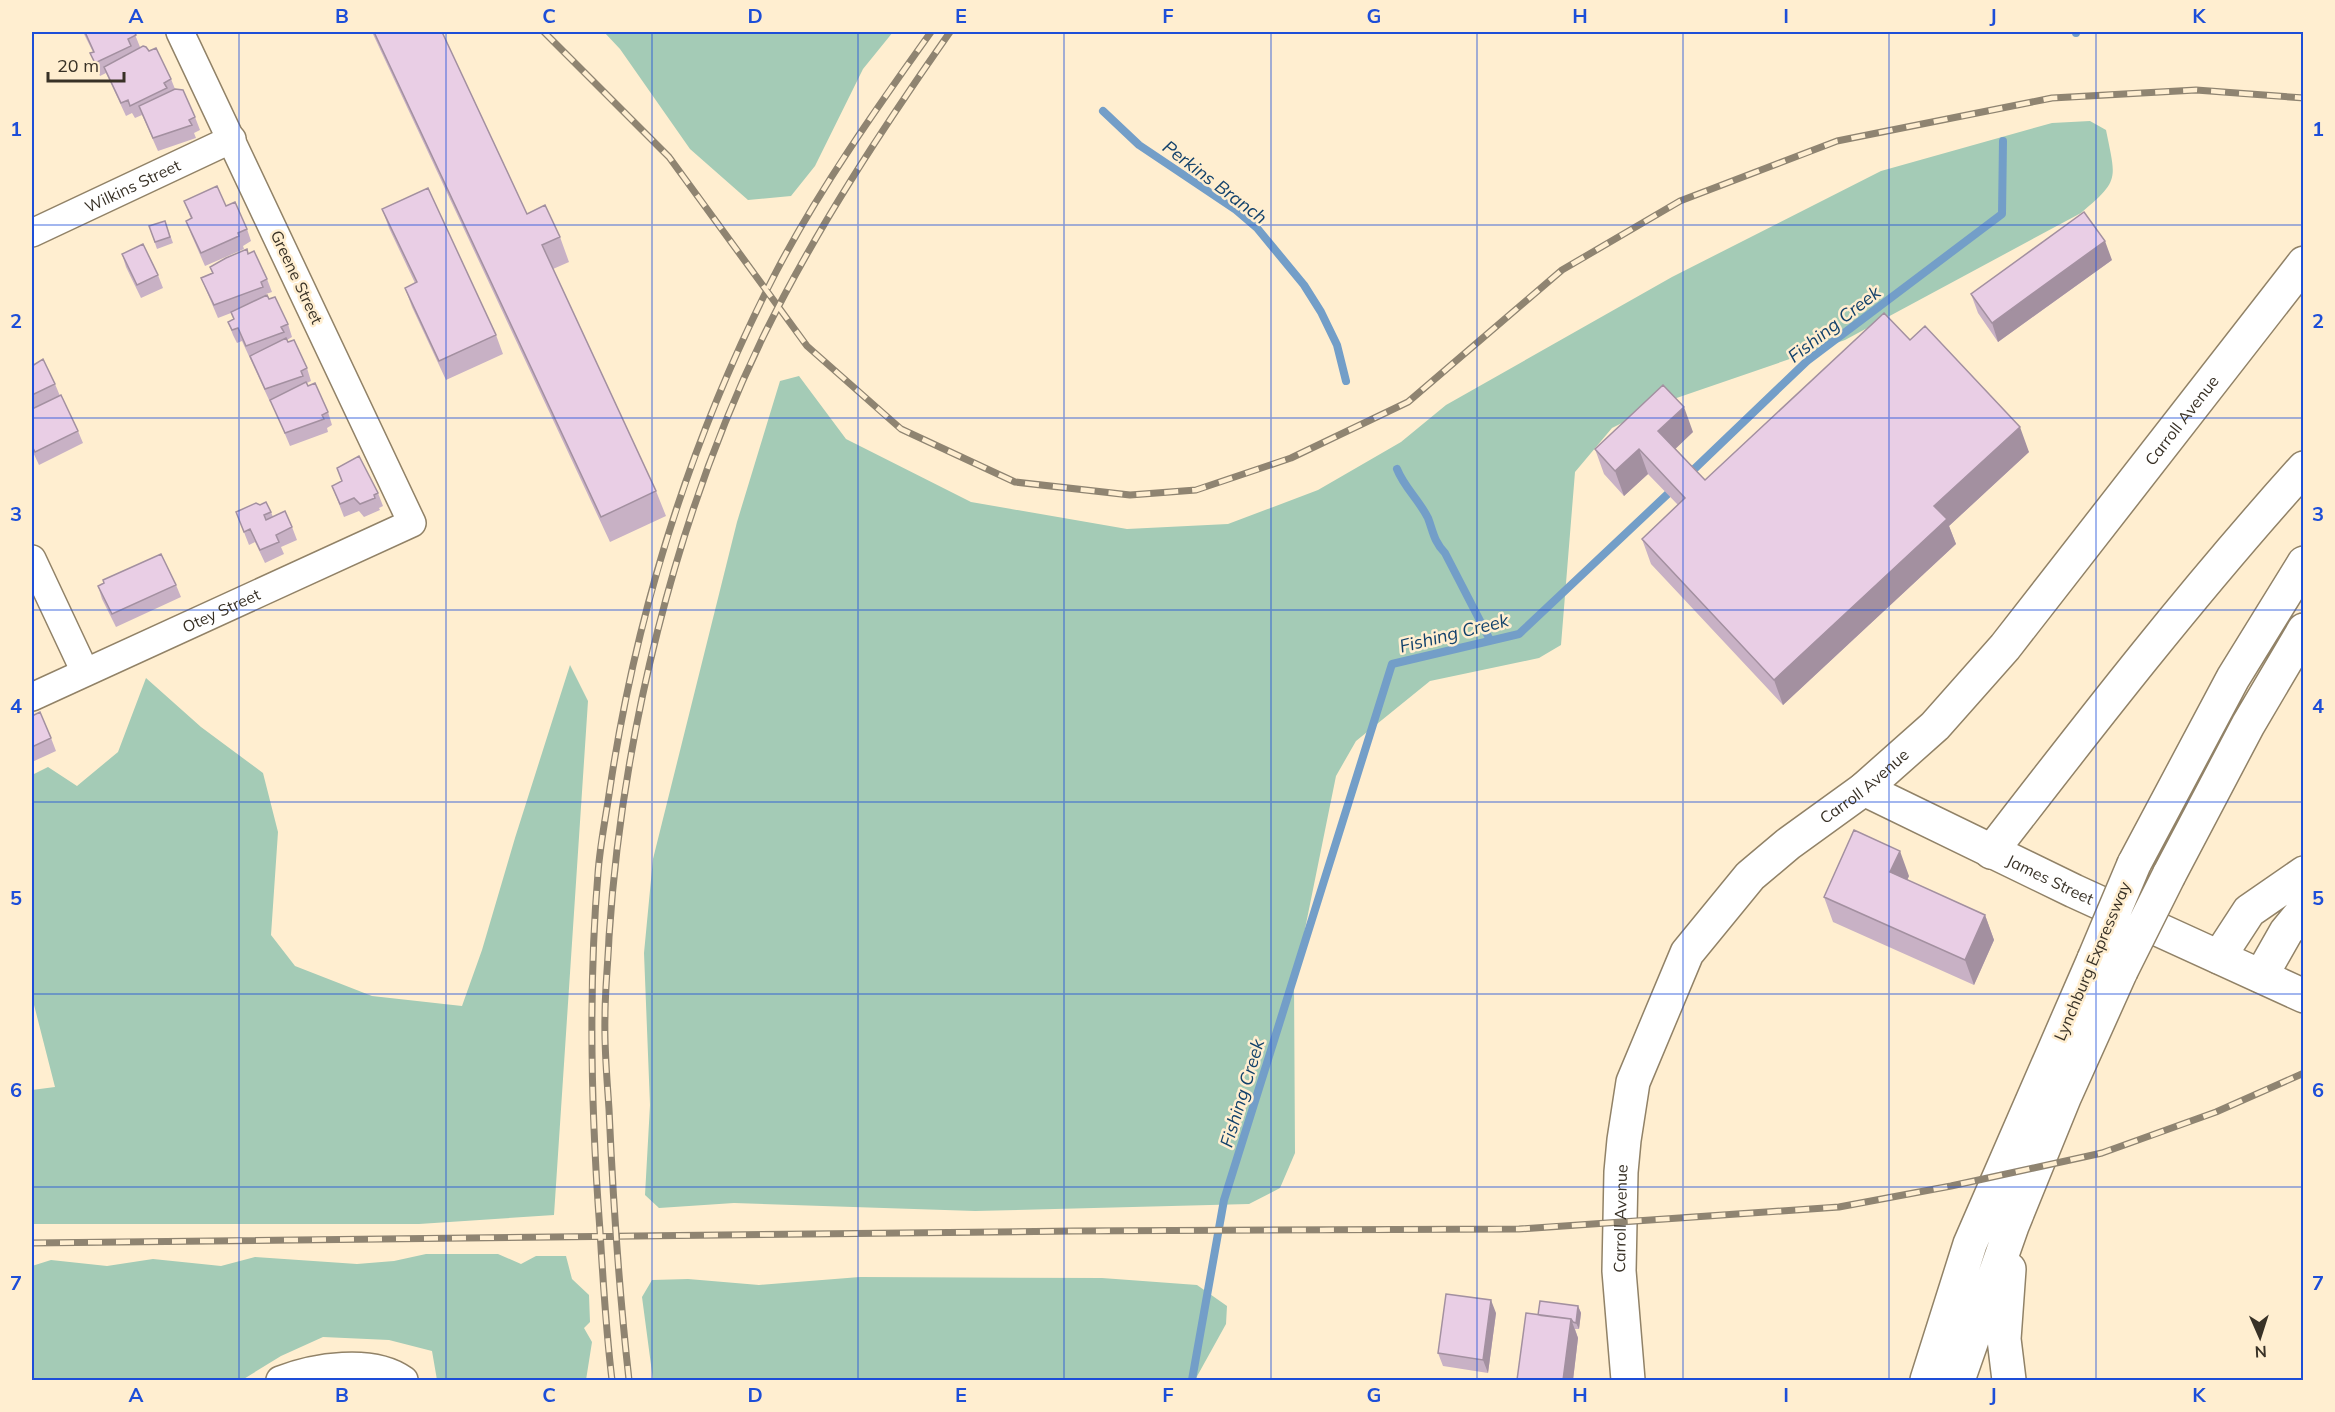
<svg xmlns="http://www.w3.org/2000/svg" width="2335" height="1412" viewBox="0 0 2335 1412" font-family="Mulish,sans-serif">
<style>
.green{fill:#a4cbb6}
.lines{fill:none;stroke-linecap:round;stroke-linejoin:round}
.stream{stroke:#739ec8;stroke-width:8}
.minor-casing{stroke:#918267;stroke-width:30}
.tertiary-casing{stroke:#918267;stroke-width:36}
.motorway-casing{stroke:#918267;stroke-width:36}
.minor{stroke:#fff;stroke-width:27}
.tertiary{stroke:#fff;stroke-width:33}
.motorway{stroke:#fff;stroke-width:33}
.rail-casing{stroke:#8f8471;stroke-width:7}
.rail{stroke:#ffeed0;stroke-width:4.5;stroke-dasharray:14;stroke-linecap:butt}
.motorway-bridge-casing{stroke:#918267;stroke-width:36;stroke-linecap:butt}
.motorway-bridge{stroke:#fff;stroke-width:33}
.wall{fill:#c8b1c5}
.shaded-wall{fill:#a390a0}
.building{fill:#e9cee5;stroke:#a390a0;stroke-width:1.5}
.grid{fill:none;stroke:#1d4ed8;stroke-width:1.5;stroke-opacity:0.55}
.labels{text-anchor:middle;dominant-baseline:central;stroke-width:5;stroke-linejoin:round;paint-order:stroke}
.street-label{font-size:16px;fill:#383126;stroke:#ffeed0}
.water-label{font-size:18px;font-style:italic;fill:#12416b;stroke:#ffeed0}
.neatline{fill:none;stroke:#1d4ed8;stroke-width:2}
.grid-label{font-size:20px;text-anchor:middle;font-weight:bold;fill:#1d4ed8}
</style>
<rect width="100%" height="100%" fill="#ffeed0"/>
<path class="green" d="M604,32H893L863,69L815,166L791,196L748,200L690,149L620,49Z
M2090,121L2106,130C2116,180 2120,180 2081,213L1845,340L1662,403L1612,428L1575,472L1561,645L1539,658L1430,681L1356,741L1336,776L1294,983L1295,1153L1280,1188L1249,1204L975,1211L734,1203L659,1208L645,1195L650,1105L644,953L653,859L737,522L780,381L799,376L846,439L971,502L1127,529L1228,524L1318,490L1401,442L1446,405L1672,277L1881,171L2052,123Z
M570,665L588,701L554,1215L419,1224H32V1090L55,1087L32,997V775L48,767L77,786L118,752L146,678L201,727L263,773L278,832L271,935L295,966L372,996L462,1006L482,950L515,838Z
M426,1254H498L521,1264L536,1256H566L572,1279L589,1295L590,1322L584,1328L592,1342L586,1380H437L432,1351L389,1340L323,1337L281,1356L242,1380H32V1266L51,1260L107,1266L153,1259L221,1266L255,1257L357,1264L394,1261Z
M860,1277L1102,1278L1197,1285L1227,1306L1226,1324L1195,1380H653L642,1297L652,1280L688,1279L759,1285Z"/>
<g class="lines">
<path class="stream" d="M2076,33V32
M1103,111L1139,145L1236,210L1257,228L1304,285L1321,312L1337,345L1346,381
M1397,469C1404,487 1419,500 1428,518C1433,531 1434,542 1445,553L1490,640
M1688,475L1807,361L2002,214L2003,141
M1192,1380L1224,1200L1392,664L1519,634L1673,489"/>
<g class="minor-casing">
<g id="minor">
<path id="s1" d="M32,233L232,139"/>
<path d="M32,559L85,672"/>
<path id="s2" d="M32,697L412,523L180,32"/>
<path d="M280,1380C314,1367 372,1357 404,1380"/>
</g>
</g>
<g class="tertiary-casing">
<g id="tertiary">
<path id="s3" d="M1864,789L2074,891L2304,996"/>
<path id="s4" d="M1628,1380L1619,1271L1621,1172L1624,1140L1633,1082L1687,953L1750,876L1788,844L1864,789L1935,726L2005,647L2304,263"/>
</g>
</g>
<g class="motorway-casing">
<path id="motorway" d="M1991,852C2092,721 2193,591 2304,468
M2134,864L2233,678L2304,563
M2169,875L2248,725L2304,630
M2219,957L2249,911L2304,873
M2261,976L2286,932L2304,910
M2009,1269L2004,1339L2009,1380
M1927,1380L1970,1244L2094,959
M1958,1380L2012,1226L2064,1098L2121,971"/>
</g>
<use href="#minor" class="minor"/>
<use href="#tertiary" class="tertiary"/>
<use href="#motorway" class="motorway"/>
<g class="rail-casing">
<path id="rail" d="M544,32L669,157L807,346L901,429L1015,482L1130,495L1196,490L1291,458L1408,402L1562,270L1680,201L1837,141L2052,98L2196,90L2304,98
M32,1243L1073,1231L1519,1229L1839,1207L1951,1186L2102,1153L2216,1112L2304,1073
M612,1380C606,1331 603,1281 600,1231C591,1111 588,992 598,873C600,845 606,816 610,788C637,609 693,433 776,272C820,188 876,109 931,32
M629,1380C619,1290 613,1200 609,1109C607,1078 604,1047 605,1016C605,990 608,963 609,937C622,736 675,519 763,337C816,229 882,129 950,32"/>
</g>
<use href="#rail" class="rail"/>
<g class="motorway-bridge-casing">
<path id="motorway-bridge" d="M2094,959L2134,864
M2121,971L2169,875"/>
</g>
<use href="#motorway-bridge" class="motorway-bridge"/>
</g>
<path class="wall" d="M83,32H134L140,47L149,51L171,79L175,89L195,117L200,130L194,133L196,138L158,151L142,115L135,118L132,113L126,116L106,73L100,76L90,53L93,52Z
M372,32H442L527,214L560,237L569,262L553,269L656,491L666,516L610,542Z
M184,201L226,206L247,229L251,241L243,246L244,249L205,266L191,234L186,221L191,219Z
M382,209L496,335L503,354L446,380L412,307L405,288L415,283L389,228Z
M165,221L173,243L157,249L149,226Z
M122,254L158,275L163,288L141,298L126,267Z
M248,254L267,279L272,292L266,294V295L288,324L292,337L287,340L288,342L307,368L311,381L307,383L328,412L332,425L327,428L328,432L290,446L271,401L270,402L242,341L237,343L233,335L228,322L234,320L231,313L218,318L201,278L212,273L210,267Z
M2112,260L1998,342L1978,313L1971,294Z
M1910,340L2029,452L1949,526L1956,544L1783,705L1651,564L1642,539L1678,505L1648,474L1624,496L1604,474L1595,449L1693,432L1675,448L1705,480Z
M32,366L55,384L60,396L78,431L83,443L39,465L32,450Z
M337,468L378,493L383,506L379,508L380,510L364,517L359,511L344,517L332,486L342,482Z
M236,512H271L273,517L292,527L297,540L281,547L284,554L265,563L255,542L249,545Z
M103,580L176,585L181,597L116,627L102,599L98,586L104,583Z
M32,716L51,738L56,751L32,762Z
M1909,876L1907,880L1985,915L1994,940L1974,985L1833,922L1824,897Z
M1578,1306L1581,1313L1579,1329H1575L1578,1338L1573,1380H1517L1538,1315Z
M1496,1313L1488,1373L1443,1366L1438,1353Z"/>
<path class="shaded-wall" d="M2105,241L2112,260L1998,342L1992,323Z
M1684,407L1693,432L1668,456L1658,431Z
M2020,427L2029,452L1949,526L1956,544L1783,705L1774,680L1934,506Z
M1639,449L1648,474L1624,496L1615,471Z
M1900,851L1909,876L1899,897L1890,872Z
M1985,915L1994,940L1974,985L1965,960Z
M1491,1300L1496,1313L1488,1373L1483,1360Z
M1578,1306L1581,1313L1579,1329L1576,1323Z
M1571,1319L1578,1338L1573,1380H1563Z"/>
<path class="building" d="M85,32H134L136,35L128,39L131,46L95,63L90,53L94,52Z
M374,32H442L527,214L545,205L560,237L542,245L656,491L601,517Z
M143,46L146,47L149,51L156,48L171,79L164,83L167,88L130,106L128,100L121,103L104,67Z
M175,89L183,90L195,117L189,120L192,125L153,138L139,106Z
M217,186L226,206L235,202L247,229L238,233L239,236L201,253L186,221L192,218L184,201Z
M428,188L496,335L439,361L405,288L417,282L382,209Z
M2084,212L2105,241L1992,323L1971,294Z
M165,221L170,237L155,242L149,226Z
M143,244L158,275L137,285L122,254Z
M247,249L248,254L254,251L267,279L261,282L263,287L214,305L201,278L213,273L210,267L226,258Z
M267,295L269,299L275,297L288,324L281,327L284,332L246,346L238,328L232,330L228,322L234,319L231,312Z
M1884,313L1910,340L1925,326L2020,427L1934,506L1947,519L1774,680L1642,539L1685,498L1639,449L1615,471L1595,449L1663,385L1684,407L1658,431L1705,480Z
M286,338L288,342L294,340L307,368L301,371L303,376L265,389L250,356Z
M43,359L55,384L32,395V366Z
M306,382L308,386L315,383L328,412L322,415L324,419L285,433L270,400Z
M61,395L78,431L35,452L32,446V409Z
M359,456L378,493L374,495L375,498L360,504L354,498L340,504L332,486L342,481L337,468Z
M266,502L271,512L264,515L266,520L285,511L292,527L276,535L279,542L260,550L250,529L244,532L236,512L256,503L260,505Z
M161,554L176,585L112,614L98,586L104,583L103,580Z
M40,712L51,738L32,747V716Z
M1854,830L1900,851L1890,872L1985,915L1965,960L1824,897Z
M1446,1294L1491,1300L1483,1360L1438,1353Z
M1540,1301L1578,1306L1576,1323L1573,1322L1571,1319L1538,1315Z
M1526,1313L1571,1319L1563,1380H1517Z"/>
<path class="grid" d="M239,32V1380M446,32V1380M652,32V1380M858,32V1380M1064,32V1380M1271,32V1380M1477,32V1380M1683,32V1380M1889,32V1380M2096,32V1380M32,225H2304M32,418H2304M32,610H2304M32,802H2304M32,994H2304M32,1187H2304"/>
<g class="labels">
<g class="street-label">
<text stroke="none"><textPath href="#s1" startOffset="111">Wilkins Street</textPath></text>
<text transform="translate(297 277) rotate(65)">Greene Street</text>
<text stroke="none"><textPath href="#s4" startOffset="1170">Carroll Avenue</textPath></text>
<text stroke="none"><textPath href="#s2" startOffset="208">Otey Street</textPath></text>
<text stroke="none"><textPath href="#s4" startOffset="684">Carroll Avenue</textPath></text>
<text stroke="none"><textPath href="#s3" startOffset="207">James Street</textPath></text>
<text transform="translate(2092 961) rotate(-67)">Lynchburg Expressway</text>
<text stroke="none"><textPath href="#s4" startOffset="162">Carroll Avenue</textPath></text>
</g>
<g class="water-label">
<text transform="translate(1215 182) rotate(37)">Perkins Branch</text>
<text transform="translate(1834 324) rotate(-38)">Fishing Creek</text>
<text transform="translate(1454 633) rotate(-14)">Fishing Creek</text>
<text transform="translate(1242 1093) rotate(-73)">Fishing Creek</text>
</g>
</g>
<rect width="2335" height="1412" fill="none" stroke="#ffeed0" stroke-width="66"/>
<g transform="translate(2260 1337) rotate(177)" stroke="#ffeed0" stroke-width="4.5" paint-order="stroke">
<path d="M0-4.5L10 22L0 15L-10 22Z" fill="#383126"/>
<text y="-9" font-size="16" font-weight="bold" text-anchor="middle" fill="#383126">N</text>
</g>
<path d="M48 72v9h76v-9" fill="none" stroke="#383126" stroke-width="3"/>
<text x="57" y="72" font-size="18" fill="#383126" stroke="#ffeed0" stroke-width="4.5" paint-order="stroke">20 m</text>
<rect x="33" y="33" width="2269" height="1346" class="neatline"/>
<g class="grid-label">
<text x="136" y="23">A</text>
<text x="342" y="23">B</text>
<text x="549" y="23">C</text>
<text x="755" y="23">D</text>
<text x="961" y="23">E</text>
<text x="1168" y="23">F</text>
<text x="1374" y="23">G</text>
<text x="1580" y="23">H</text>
<text x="1786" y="23">I</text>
<text x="1993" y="23">J</text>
<text x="2199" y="23">K</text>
<text x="16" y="136">1</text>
<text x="2318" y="136">1</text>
<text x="16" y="328">2</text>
<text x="2318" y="328">2</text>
<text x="16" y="521">3</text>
<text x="2318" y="521">3</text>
<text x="16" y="713">4</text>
<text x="2318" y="713">4</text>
<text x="16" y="905">5</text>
<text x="2318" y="905">5</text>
<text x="16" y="1097">6</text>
<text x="2318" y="1097">6</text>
<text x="16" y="1290">7</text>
<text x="2318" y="1290">7</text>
<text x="136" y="1402">A</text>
<text x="342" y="1402">B</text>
<text x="549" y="1402">C</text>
<text x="755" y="1402">D</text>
<text x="961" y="1402">E</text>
<text x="1168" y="1402">F</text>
<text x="1374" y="1402">G</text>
<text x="1580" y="1402">H</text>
<text x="1786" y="1402">I</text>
<text x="1993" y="1402">J</text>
<text x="2199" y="1402">K</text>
</g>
</svg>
